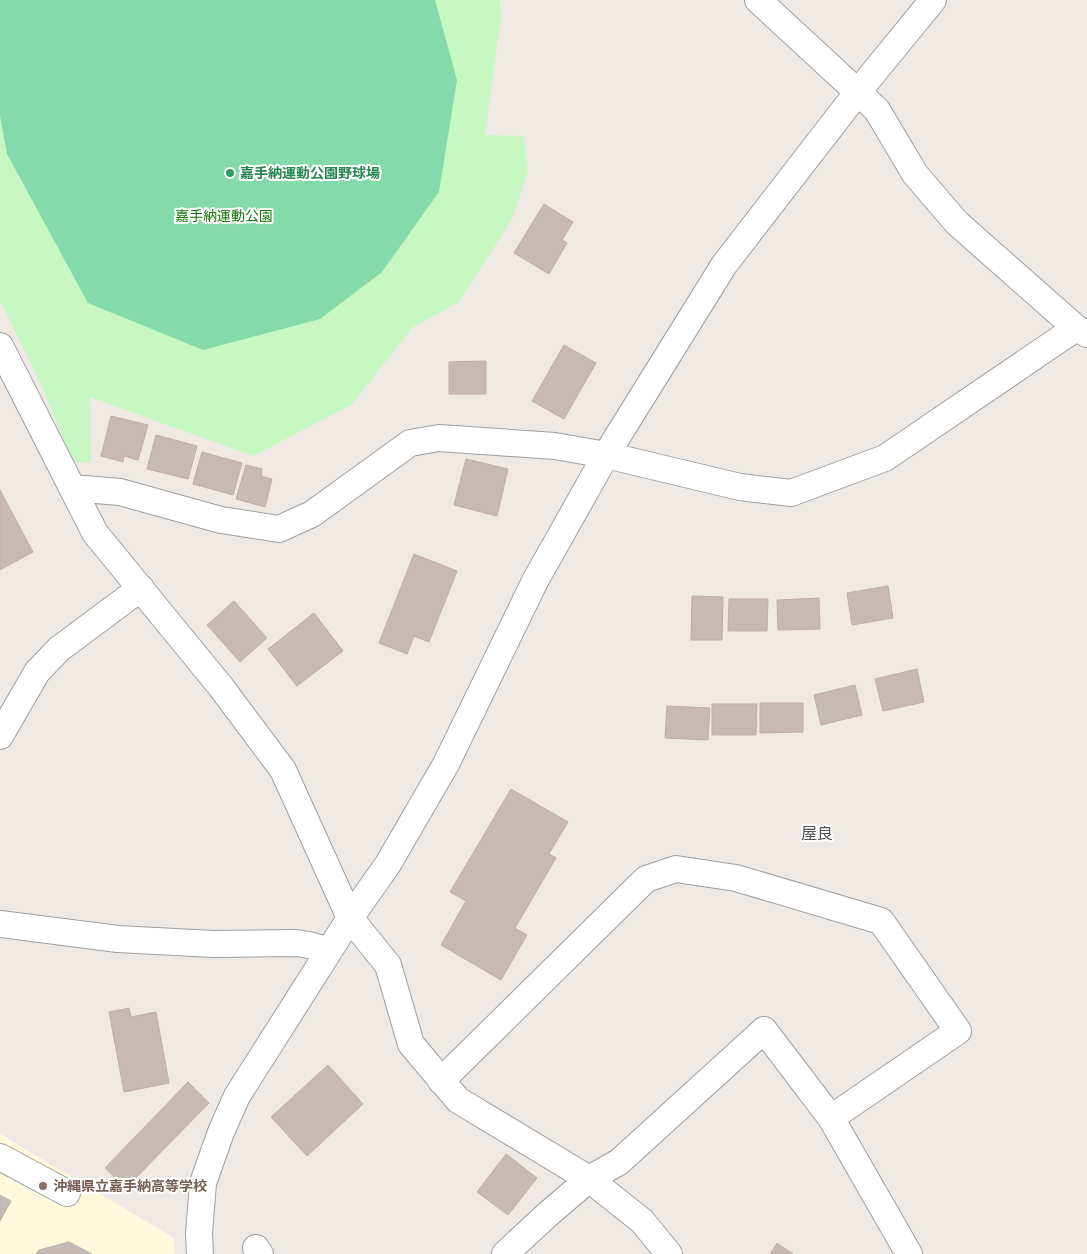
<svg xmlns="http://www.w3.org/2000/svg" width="1087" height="1254" viewBox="0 0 1087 1254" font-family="'DM Sans','Noto Sans JP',sans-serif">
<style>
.education{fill:#fef8dd}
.park{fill:#c7f7c2}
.pitch{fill:#84dba9}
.building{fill:#c6bab7;stroke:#c0ada7}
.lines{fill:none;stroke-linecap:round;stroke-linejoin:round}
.minor-casing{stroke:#9f9f9f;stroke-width:28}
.minor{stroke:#fff;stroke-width:26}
.leisure-dot{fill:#2e9e5b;stroke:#fff;stroke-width:2}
.education-dot{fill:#8d6e63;stroke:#fff;stroke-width:2}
.labels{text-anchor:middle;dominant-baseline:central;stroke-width:4;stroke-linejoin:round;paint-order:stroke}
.leisure-label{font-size:14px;font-weight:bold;fill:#27864d;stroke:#fff;text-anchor:start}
.park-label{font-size:14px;fill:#1a780f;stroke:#fff}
.education-label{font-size:14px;font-weight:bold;fill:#785e54;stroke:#fff;text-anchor:start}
.quarter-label{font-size:16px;fill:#515151;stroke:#fff}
</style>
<rect width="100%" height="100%" fill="#eee9e4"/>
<path class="education" d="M0,1134L174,1238L175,1254H0Z"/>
<path class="park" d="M0,0H500L501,17L485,135L524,136L528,171L512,219L459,302L413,327L352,404L253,456L90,397L91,462L73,463L43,389L0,300Z"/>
<path class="pitch" d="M0,0H435L457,80L439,192L382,272L320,319L203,350L88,303L7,154L0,116Z"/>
<path class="building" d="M544,204L573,222L562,240L567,243L549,274L514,253Z
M564,345L596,363L564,419L532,401Z
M486,361V394H449V362Z
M111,416L148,425L138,460L124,456L123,462L101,456Z
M156,435L197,446L188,479L147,469Z
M202,452L242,463L233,495L193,484Z
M466,459L508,469L497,516L454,505Z
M246,465L262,469L261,476L272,479L265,507L236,499Z
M0,490L33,552L0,570Z
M414,554L457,571L429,642L414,636L407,654L379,643Z
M888,586L893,618L852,625L847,593Z
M692,596L723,597L722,640H691Z
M819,598L820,629L778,630L777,600Z
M729,599H768L767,631H728Z
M234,601L267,638L240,662L207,625Z
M314,613L343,651L297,686L268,649Z
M917,669L924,702L883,711L875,679Z
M855,685L862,715L821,725L814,695Z
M760,703H803V732L760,733Z
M712,704H757L756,735H712Z
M667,706L710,708L708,740L665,738Z
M511,789L568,822L549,854L556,858L515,928L527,935L501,980L441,945L466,901L450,892Z
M129,1008L131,1017L156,1012L169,1083L124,1092L109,1012Z
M328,1065L363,1104L307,1156L271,1117Z
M188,1082L209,1103L126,1188L105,1168Z
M506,1154L537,1178L508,1215L477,1192Z
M0,1195L11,1201L0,1221Z
M69,1242L92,1254H36L39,1250Z
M777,1243L793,1254H770Z"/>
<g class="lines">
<g class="minor-casing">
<path id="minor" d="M758,0L877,110L915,174L957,223L1076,328L1087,334
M0,346L95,533L221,687L283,770L350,918L388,965L411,1044L458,1100L589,1179L642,1221L669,1254
M72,488L120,492L221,520L279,529L312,514L410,443L439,438L555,446L606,455L740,487L791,493L885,458L1076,328
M0,736L37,672L59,649L141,588
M0,924L118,939L213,944L296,943L309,945L329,951
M441,1081L646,879L676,869L736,878L881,921L958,1031L831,1118
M0,1157L67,1193
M256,1248L260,1254
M200,1254L199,1233L203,1183L221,1132L237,1096L350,918L388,864L446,764L535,581L606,455L724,265L857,93L933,0
M505,1254L547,1215L589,1179L619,1162L764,1030L831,1118L909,1254"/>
</g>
<use href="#minor" class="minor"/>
</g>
<circle class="leisure-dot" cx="230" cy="173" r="5"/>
<circle class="education-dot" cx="43" cy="1186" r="5"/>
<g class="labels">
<g class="leisure-label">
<text x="240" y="173">嘉手納運動公園野球場</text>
</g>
<g class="park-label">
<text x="224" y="216">嘉手納運動公園</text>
</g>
<g class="education-label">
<text x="53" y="1186">沖縄県立嘉手納高等学校</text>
</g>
<g class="quarter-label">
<text x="817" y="833">屋良</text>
</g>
</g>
</svg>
